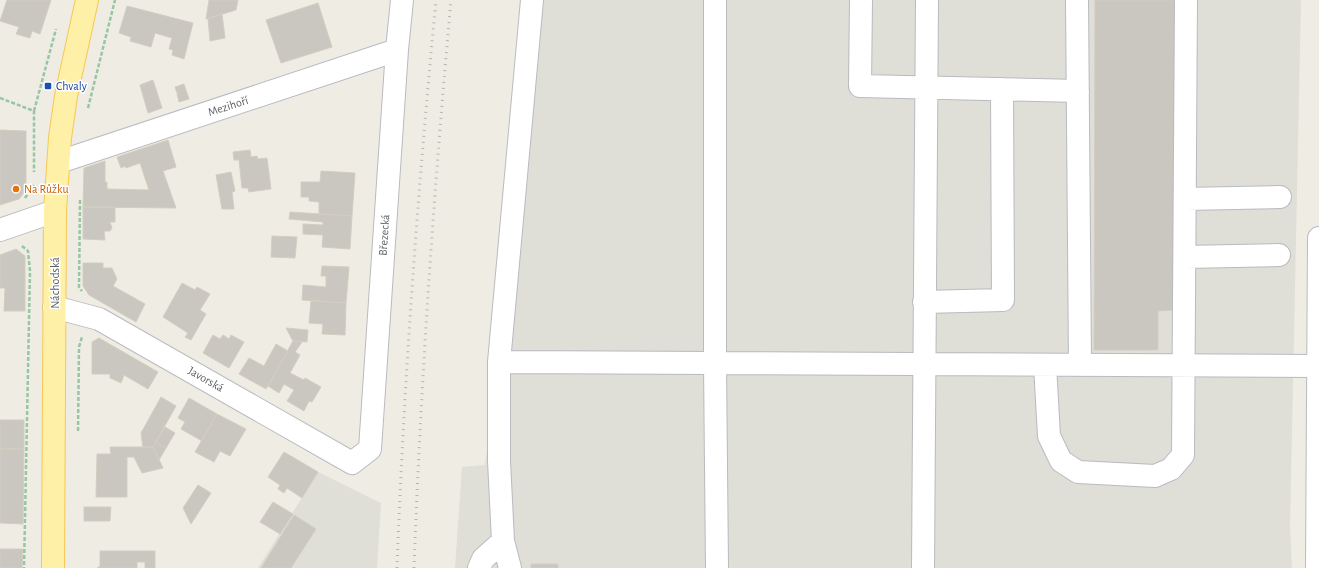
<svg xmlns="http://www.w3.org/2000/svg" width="1319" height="568" viewBox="0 0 1319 568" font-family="'Alegreya Sans',sans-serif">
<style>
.industrial{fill:#dfded7}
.building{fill:#cac6c0;stroke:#d4cec1}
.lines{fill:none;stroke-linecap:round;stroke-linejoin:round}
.minor-casing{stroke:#b8bbc0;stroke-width:24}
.major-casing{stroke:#f7c853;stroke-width:24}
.path{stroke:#96c6a3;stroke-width:2.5;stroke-dasharray:4 2;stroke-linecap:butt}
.minor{stroke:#fff;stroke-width:22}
.major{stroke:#fff0a8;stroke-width:22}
.rail{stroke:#b4b5b5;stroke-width:3;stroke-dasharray:1 5;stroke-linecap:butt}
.transit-dot{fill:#1a4fb4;stroke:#fff;stroke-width:1.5}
.food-dot{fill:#e8710a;stroke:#fff;stroke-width:1.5}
.labels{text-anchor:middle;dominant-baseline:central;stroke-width:3;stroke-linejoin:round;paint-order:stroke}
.transit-label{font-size:12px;fill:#164399;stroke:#fff;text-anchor:start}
.street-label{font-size:12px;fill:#5b5f64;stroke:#fff}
.food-label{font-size:12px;fill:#c56008;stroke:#fff;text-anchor:start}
</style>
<rect width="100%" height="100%" fill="#efece3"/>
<path class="industrial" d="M544,0H1301L1290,528L1292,568H455L462,467L485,465Z
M318,472L381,503L377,568H258Z"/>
<path class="building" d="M7,0H51L40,34L32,31L30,38L16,34L19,27L0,21Z
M209,0H238L236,10L206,19Z
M1095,0H1177L1176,310L1158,311V350H1094Z
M318,3L332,47L281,63L266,20Z
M127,6L193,23L184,59L172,55L173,50L169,49L172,38L155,33L151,47L130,41L131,37L119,33Z
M222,14L225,38L210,41L208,19Z
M153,80L162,108L148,113L140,85Z
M184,84L189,99L179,102L177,94L178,93H177L175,87Z
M0,130L26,131V190L19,199L0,205Z
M168,140L176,167L163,171L176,208L83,207L84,168L105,161V182H107V189L149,190L140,163L126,168L125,166L121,168L117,157Z
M250,150L251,157L257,156L258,159L267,158L271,189L249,192L248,188H242L239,160H234L233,152Z
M321,171L355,173L352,216L319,214V202L309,201V197H301V182H320Z
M231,172L235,191L232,192L234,209H222L216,175Z
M83,207H115V222H110L112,228L110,231H104L105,240L83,239Z
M290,212L352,216L350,249L322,247L323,235L303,234V224L323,225V222L289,219Z
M272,236L297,237L295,258L271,257Z
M16,249L25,256V311H4L5,288H0V255Z
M83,263H103V268H112L117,279L113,286L145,304L136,322L89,295L83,286Z
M322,266L349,267L346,303L302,300L303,285L326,287V276H321Z
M182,283L195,290L197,287L210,294L200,310L206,314L191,340L185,337L188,333L163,317Z
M311,301L346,303L345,335L322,334L323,324L309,323Z
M286,328L308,330L307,342L293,341Z
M213,335L220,339L223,335L229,339L231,335L244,342L229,368L203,353Z
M99,338L158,372L148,389L124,375L121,383L110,378V374H92V342Z
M293,341L302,342L295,352L300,355L290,373L304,380L305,378L321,387L312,402L309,401L304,411L287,401L294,390L284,384L279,393L268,386Z
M276,344L288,351L266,389L239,374L249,358L264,366Z
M161,397L176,406L153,447L143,448L141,433Z
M189,398L217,414L202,441L181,429L185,422L178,418Z
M217,414L246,429L230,456L220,451L214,462L195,452Z
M0,420H24V449H0Z
M165,427L175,433L166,448L156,442Z
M156,442L166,448L159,460L153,447Z
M110,447H153L163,468L142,473L134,457H127V497H96L97,454H111Z
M0,449H24L23,524L0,523Z
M284,452L318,472L302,498L287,488L284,493L278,489L280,485L268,477Z
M198,485L211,493L191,524L183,508Z
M273,502L293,514L280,534L260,522Z
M84,507H111L110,521H84Z
M294,515L316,529L291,568H261Z
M0,549H23L22,568H0Z
M100,551H155V568H145V562H137V568H97L100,566Z
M531,564H558V568H531Z"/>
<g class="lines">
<g class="minor-casing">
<path id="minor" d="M715,0V363L717,568
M861,0L860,86L1078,91
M1077,0L1080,365
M59,162L397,50
M1185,199L1280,197
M0,230L55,211
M1185,257L1279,255
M924,302L1003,300L1002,89
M54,307L99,319L352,463L370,449L397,50L402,0
M499,362L1317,366
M1045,365L1049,436L1061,461L1078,472L1155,476L1171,469L1183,455L1186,0
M479,568L483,559L503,541
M510,568L503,541L499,461V362L532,0
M923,568L927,0
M1317,568L1319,238"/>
</g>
<g class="major-casing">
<path id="major" d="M53,568L55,211L60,138L66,96L87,0"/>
</g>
<path class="path" d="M0,98L34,111V172
M88,108L115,0
M34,111L56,29
M25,198L34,185
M80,200L79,287L82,291
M22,246L28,251L30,271L24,568
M78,431L79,347L82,337"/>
<use href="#minor" class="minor"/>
<use href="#major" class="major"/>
<path class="rail" d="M397,568C404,378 418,189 436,0
M414,568C421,378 434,189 451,0"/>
</g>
<rect class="transit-dot" x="44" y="82" width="8" height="8" rx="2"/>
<circle class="food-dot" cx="16" cy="189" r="4"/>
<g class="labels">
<g class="transit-label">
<text x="56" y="86">Chvaly</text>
</g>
<g class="street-label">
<text transform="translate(228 106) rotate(-18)">Mezihoří</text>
<text transform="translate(384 235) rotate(-86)">Březecká</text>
<text transform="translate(55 283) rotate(-90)">Náchodská</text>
<text transform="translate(206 379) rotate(30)">Javorská</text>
</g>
<g class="food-label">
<text x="24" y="189">Na Růžku</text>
</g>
</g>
</svg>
